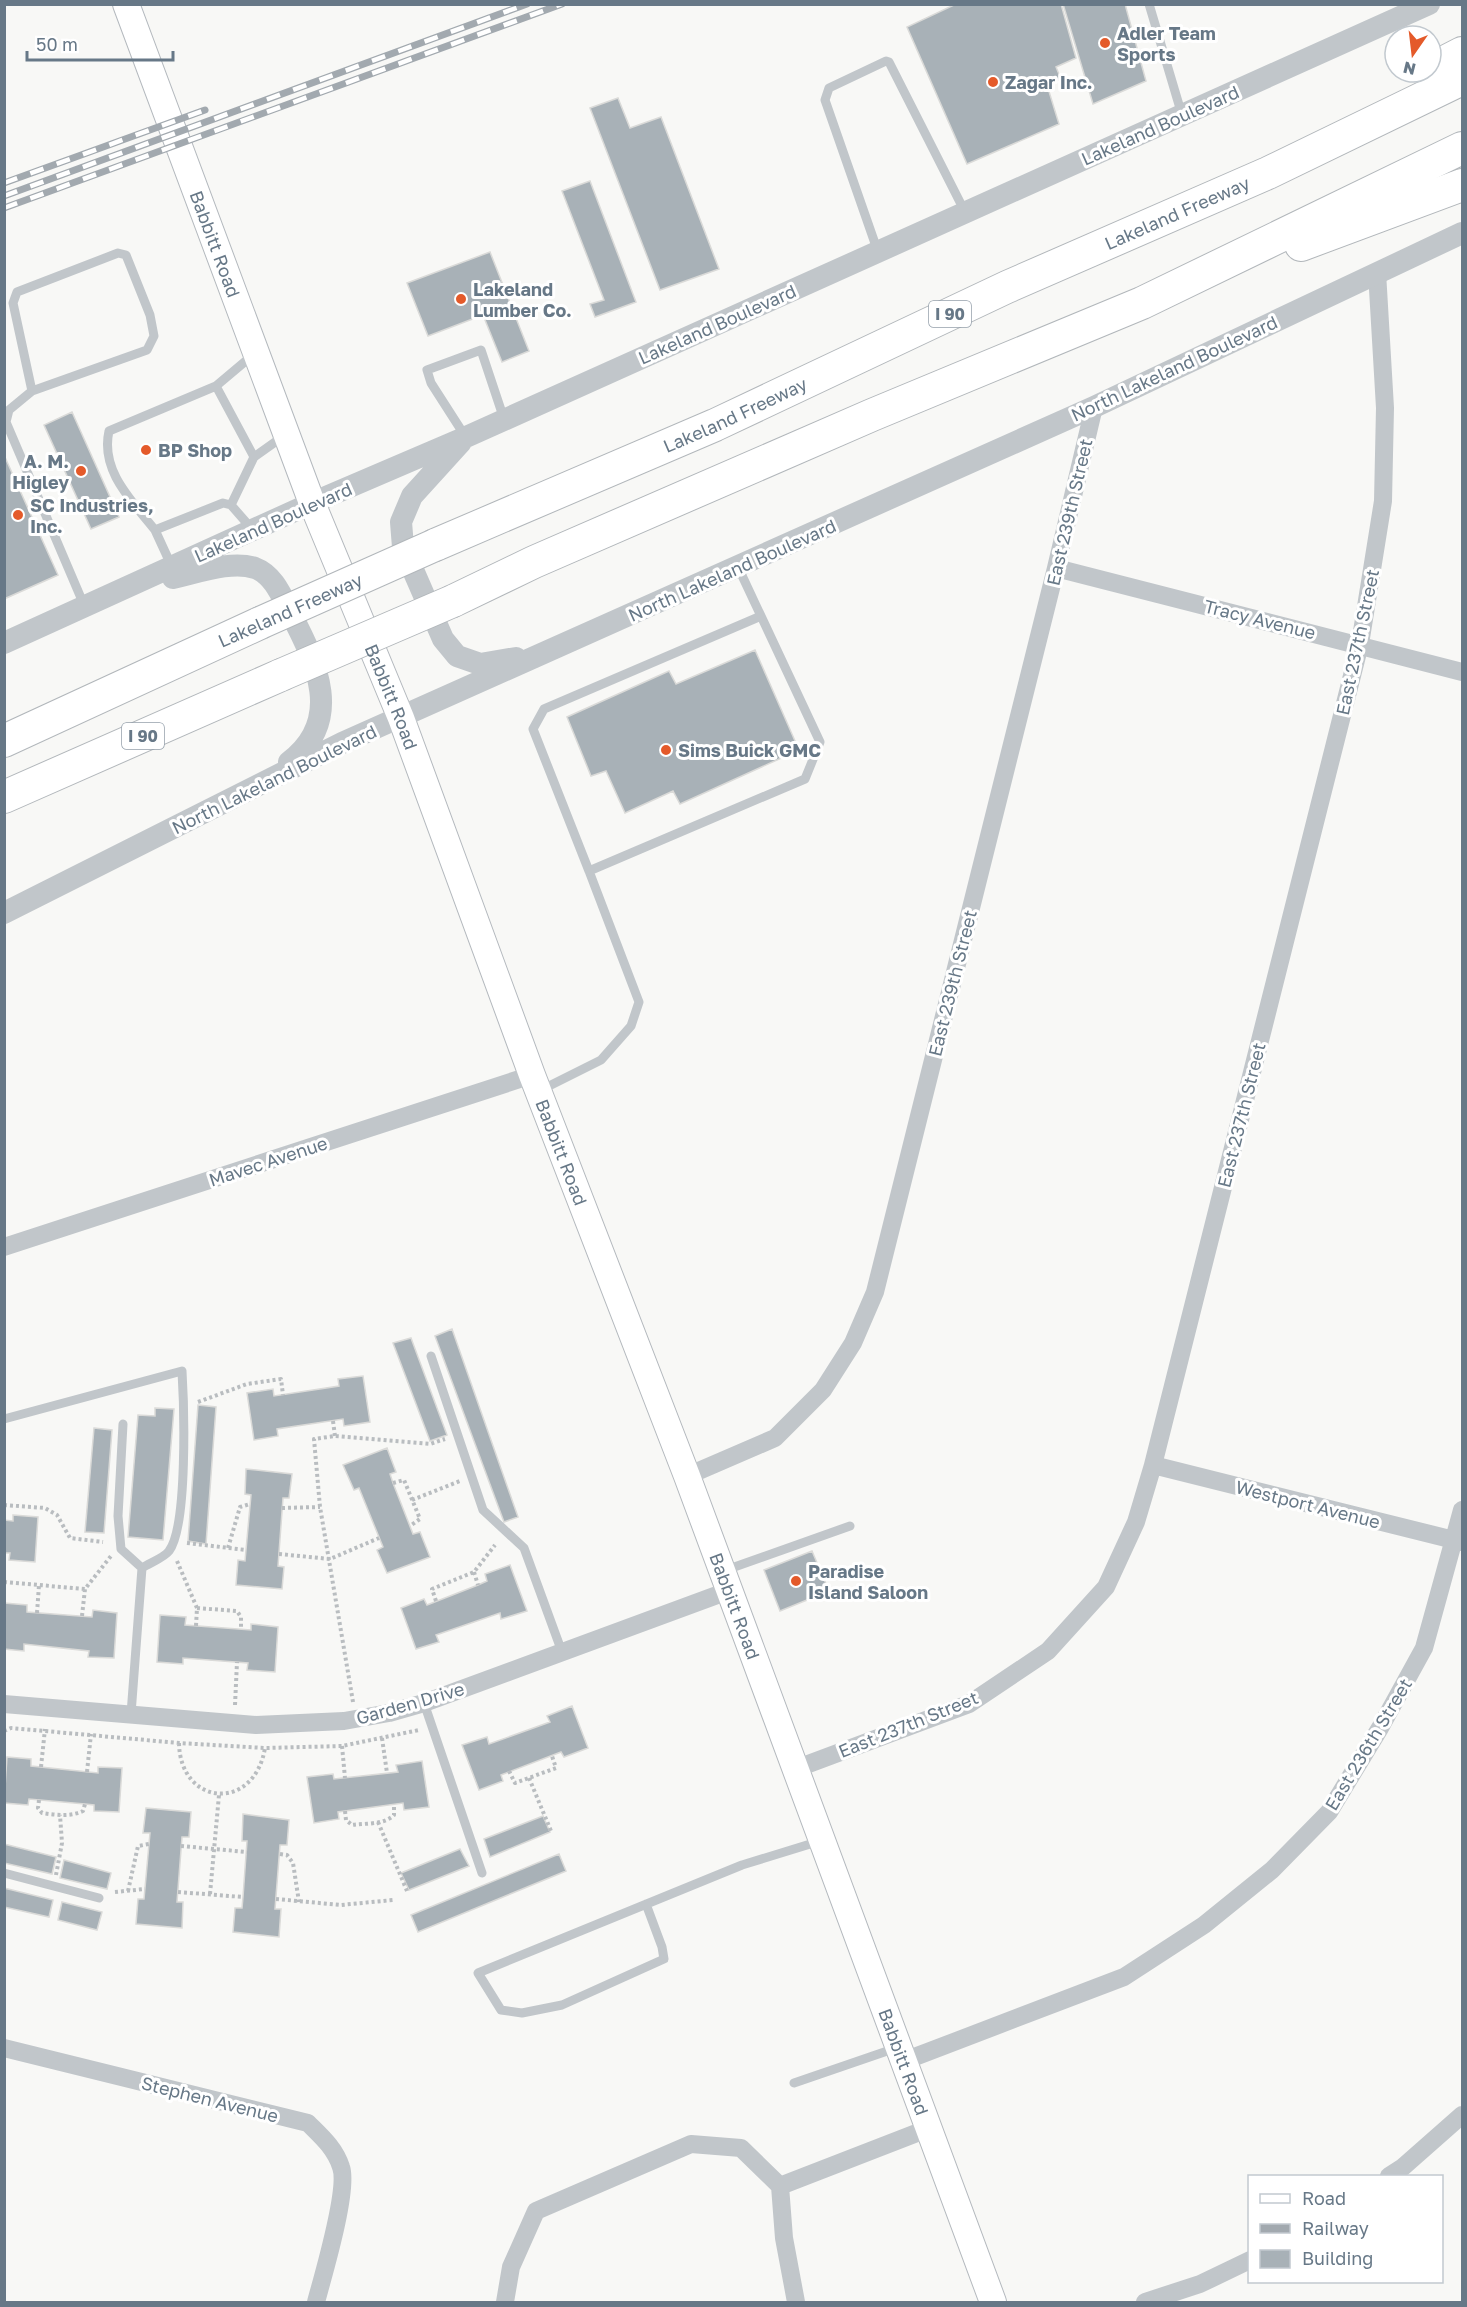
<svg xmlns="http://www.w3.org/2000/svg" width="1467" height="2307" viewBox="0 0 1467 2307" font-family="'Golos Text',sans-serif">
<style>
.building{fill:#a8b1b7;stroke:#dadad8;stroke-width:1.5}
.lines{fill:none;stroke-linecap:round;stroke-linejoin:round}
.secondary-casing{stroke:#b4b9be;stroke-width:28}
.motorway-casing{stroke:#b2b7bb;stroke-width:34}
.path{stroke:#b9bdc0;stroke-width:4;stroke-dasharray:3 3;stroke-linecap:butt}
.service{stroke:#c1c6ca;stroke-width:9}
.minor{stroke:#c1c6ca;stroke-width:18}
.tertiary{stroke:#c1c6ca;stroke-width:22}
.secondary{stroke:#fff;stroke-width:26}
.motorway{stroke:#fff;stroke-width:32}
.rail-casing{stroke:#a2a9af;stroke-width:7}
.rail{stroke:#fff;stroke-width:4.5;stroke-dasharray:14;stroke-linecap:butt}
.motorway-bridge-casing{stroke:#b2b7bb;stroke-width:34;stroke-linecap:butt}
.motorway-bridge{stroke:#fff;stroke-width:32}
.poi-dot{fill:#e45a2a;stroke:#fff;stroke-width:2}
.labels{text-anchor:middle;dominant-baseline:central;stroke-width:6;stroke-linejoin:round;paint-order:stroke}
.shield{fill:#fff;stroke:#95a0ab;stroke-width:1.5}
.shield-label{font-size:16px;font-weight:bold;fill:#677887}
.poi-label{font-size:18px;font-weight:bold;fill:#677887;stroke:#fff;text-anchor:start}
.street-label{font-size:18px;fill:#677887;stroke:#fff}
</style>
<rect width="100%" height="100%" fill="#f8f8f6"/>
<path class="building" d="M956,4H1061L1076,58L1056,67L1061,79L1047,85L1059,124L967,164L907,27Z
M1063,4H1125L1146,81L1093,104Z
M618,98L630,128L661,117L719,269L660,290L590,108Z
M590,181L636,302L595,317L590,304L604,300L562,191Z
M490,252L529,351L502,362L483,315L428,336L407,283Z
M72,412L119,517L91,529L44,425Z
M4,455L58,575L4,599Z
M755,650L799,750L680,804L673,791L625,813L606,771L591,776L567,717L669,671L676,684Z
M452,1329L518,1517L504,1522L435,1336Z
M411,1338L447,1435L430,1441L393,1343Z
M363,1376L370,1422L344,1426L343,1419L277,1429L278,1436L254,1440L247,1393L273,1389L274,1396L339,1386L338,1379Z
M198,1405L216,1407L206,1544L188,1541Z
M155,1408L174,1409L163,1540L128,1537L138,1415L155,1416Z
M94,1428L112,1430L104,1533L85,1532Z
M387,1448L396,1472L390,1474L393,1483L413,1534L420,1532L430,1557L387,1573L377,1550L383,1547L359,1488L354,1490L343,1465Z
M246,1469L292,1474L289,1498H283L278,1566L284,1567L282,1589L236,1585L238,1560L245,1561L251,1495L245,1494Z
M13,1515L38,1517L35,1562L9,1560L10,1553H4V1520L13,1521Z
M812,1551L829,1591L780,1611L764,1570Z
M510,1565L527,1611L501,1619L500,1613L436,1635L439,1642L416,1649L401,1608L424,1599L427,1605L478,1585L487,1581L485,1574Z
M4,1603L27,1605V1612L92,1617L93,1610L117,1613L114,1658L88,1657L89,1651L24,1644V1651L4,1649Z
M160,1615L186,1617L185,1625L251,1630V1624L278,1627L275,1672L247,1670L248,1663L183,1658V1664L157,1662Z
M572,1706L588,1748L564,1757L561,1752L501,1775L503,1781L479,1790L462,1745L487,1737L489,1744L550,1722L547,1716Z
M7,1757L31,1759V1766L98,1773V1767L122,1768L119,1812L94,1811V1805L85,1804L29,1799L28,1805L4,1803Z
M422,1761L429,1807L404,1810L403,1803L338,1812L339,1819L314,1823L307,1777L333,1774L334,1779L398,1772L396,1765Z
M146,1808L191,1812L189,1837H182L177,1902H183L182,1928L136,1924L138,1899H144L150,1833H143Z
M243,1814L289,1820L287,1845H280L275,1909H281L279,1937L233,1932L235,1908H242L243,1897L247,1841H242Z
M543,1816L550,1832L490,1857L484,1839Z
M4,1844L56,1857L52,1874L4,1863Z
M460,1849L469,1866L409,1890L401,1873Z
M559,1854L566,1871L418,1932L411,1915Z
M64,1860L111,1873L107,1889L60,1878Z
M4,1888L53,1900L49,1917L4,1907Z
M62,1902L102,1912L97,1930L58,1920Z"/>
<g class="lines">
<g class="secondary-casing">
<g id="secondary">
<path id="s1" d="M126,4L312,503L401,718L532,1075L687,1476L993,2302"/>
</g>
</g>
<g class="motorway-casing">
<g id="motorway">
<path d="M1431,69L1462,53"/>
<path d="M1301,245L1462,185"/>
<path id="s2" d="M435,545L715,425L1007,287L1268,173L1462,79"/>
<path d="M453,601L534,562L872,415L1142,303L1462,148"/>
<path d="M4,741L260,623"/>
<path d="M4,797L281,675"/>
</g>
</g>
<path class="path" d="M198,1402L247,1384L281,1379L283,1395
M333,1421L335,1436
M393,1483L404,1480L420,1519L410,1526
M412,1500L460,1481
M4,1505L45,1508L57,1515L70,1538L103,1542
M282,1508L320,1507
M187,1543L246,1550
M228,1548L240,1507L250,1504
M279,1554L330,1559L379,1538
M177,1561L197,1608L196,1626
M474,1572L478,1585
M4,1582L85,1589L111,1556
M436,1601L432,1589L474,1572L495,1545
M197,1608L237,1611L241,1617V1629
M37,1613L39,1585
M82,1616L85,1589
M353,1702L320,1507L314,1439L335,1436L430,1444L445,1439
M235,1705L237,1662
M4,1731L11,1728L179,1743L265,1748L342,1746L419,1730
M382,1738L387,1773
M179,1743C180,1806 254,1813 265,1748
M342,1746L345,1778
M41,1767L45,1729
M509,1771L515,1783L556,1768L552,1756
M87,1772L91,1734
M529,1778L551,1831
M39,1800L38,1808L42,1813C56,1815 70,1817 83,1811L85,1804
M345,1811L346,1820L352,1825C366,1823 384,1825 394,1815V1805
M378,1822L407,1891
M181,1846L247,1852
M280,1854L287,1855L293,1863L299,1902
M56,1875L62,1843L60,1815
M128,1891L138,1846L149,1844
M115,1892L145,1889
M178,1892L243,1897
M210,1894L219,1795
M276,1899L341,1905L393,1900"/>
<path class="service" d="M1149,4L1182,115
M878,252L825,100L829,88L886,61L889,62L965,212
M216,386L254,457
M32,391L13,303L17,292L118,253L126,255L150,315L154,336L147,350L32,391L9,410L6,422L84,605
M465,436L431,383L427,370L481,350L504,419
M231,505L254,457L285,435
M155,530C132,501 100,471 109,431L216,386L254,354
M172,567L155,530L223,503L231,505L252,529
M589,871L533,729L544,709L761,616
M539,1091L601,1060L631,1026L639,1002L589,871L805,779L820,742L738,567
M431,1356L483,1510L524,1548L562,1652
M4,1419L182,1371C184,1404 188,1526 169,1551C164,1558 149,1563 142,1568L131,1714
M123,1424L118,1516L121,1549L142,1568
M723,1571L850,1526
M424,1703L482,1873
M4,1873L99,1898
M646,1904L662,1947L664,1959L562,2005L522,2013L501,2010L478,1973L742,1865L820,1841
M794,2083L896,2048"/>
<path class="minor" d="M1056,568L1462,672
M4,1247L532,1075
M1153,1465L1462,1542
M687,1476L775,1438L823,1390L853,1343L875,1292L1056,568L1094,407
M4,1704L256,1725L344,1721L389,1713L424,1703L728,1591
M795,1769L969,1704L1048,1651L1106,1587L1136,1522L1153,1465L1360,644L1383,501L1385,408L1377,272
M4,2048L308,2123C321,2136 335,2148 341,2167C349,2189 323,2276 316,2302
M904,2061L1124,1977L1204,1925L1272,1870L1329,1812L1380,1728L1424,1648L1462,1510
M1389,2176L1403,2167L1462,2115
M780,2186L927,2129
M505,2302L511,2267L536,2211L691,2144L741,2148L780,2186L784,2238L796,2302
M1145,2302L1200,2284L1250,2260"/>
<path class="tertiary" d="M461,442L412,496L401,522L403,547L443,639L457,656L480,664L516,658
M173,578C197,573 231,560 255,568C274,575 282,597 291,614C317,664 344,721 289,762
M4,643L312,503L466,437L1429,4
M4,913L342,743L1094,407L1462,233"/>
<use href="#secondary" class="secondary"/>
<use href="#motorway" class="motorway"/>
<g class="rail-casing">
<path id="rail" d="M4,183L205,110
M4,196L527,4
M4,208L562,4"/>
</g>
<use href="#rail" class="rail"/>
<g class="motorway-bridge-casing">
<path id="motorway-bridge" d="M260,623L435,545
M281,675L453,601"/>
</g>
<use href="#motorway-bridge" class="motorway-bridge"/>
</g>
<g class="poi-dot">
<circle cx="1105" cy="43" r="6"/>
<circle cx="993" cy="82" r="6"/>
<circle cx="461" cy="299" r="6"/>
<circle cx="146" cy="450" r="6"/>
<circle cx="81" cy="471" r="6"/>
<circle cx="18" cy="515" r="6"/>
<circle cx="666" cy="750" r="6"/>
<circle cx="796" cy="1581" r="6"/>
</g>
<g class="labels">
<g class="shield">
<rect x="929" y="301" width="42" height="26" rx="4.5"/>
<rect x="122" y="723" width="42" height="26" rx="4.5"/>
</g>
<g class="shield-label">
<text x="950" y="314">I 90</text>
<text x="143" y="736">I 90</text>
</g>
<g class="poi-label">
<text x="1117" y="33">Adler Team<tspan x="1117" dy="21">Sports</tspan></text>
<text x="1005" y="82">Zagar Inc.</text>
<text x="473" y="289">Lakeland<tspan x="473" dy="21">Lumber Co.</tspan></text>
<text x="158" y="450">BP Shop</text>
<text x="69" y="461" text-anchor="end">A. M.<tspan x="69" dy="21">Higley</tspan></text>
<text x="30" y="505">SC Industries,<tspan x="30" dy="21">Inc.</tspan></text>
<text x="678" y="750">Sims Buick GMC</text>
<text x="808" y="1571">Paradise<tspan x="808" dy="21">Island Saloon</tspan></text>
</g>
<g class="street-label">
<text transform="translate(1160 125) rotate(-24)">Lakeland Boulevard</text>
<text stroke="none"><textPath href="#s2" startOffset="813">Lakeland Freeway</textPath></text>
<text stroke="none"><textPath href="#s1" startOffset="256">Babbitt Road</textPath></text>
<text transform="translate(717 324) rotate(-24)">Lakeland Boulevard</text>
<text transform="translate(1174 368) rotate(-25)">North Lakeland Boulevard</text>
<text stroke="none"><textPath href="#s2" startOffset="327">Lakeland Freeway</textPath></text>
<text transform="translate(1069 512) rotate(-77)">East 239th Street</text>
<text transform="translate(273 522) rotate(-24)">Lakeland Boulevard</text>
<text transform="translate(732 570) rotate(-24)">North Lakeland Boulevard</text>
<text transform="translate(290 610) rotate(-24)">Lakeland Freeway</text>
<text transform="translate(1260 619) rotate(14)">Tracy Avenue</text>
<text transform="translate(1357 642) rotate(-78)">East 237th Street</text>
<text stroke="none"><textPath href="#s1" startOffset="742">Babbitt Road</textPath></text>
<text transform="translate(274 779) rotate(-26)">North Lakeland Boulevard</text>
<text transform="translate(952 983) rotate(-76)">East 239th Street</text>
<text transform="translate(1241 1115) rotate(-76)">East 237th Street</text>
<text stroke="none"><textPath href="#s1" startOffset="1228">Babbitt Road</textPath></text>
<text transform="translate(268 1161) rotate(-18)">Mavec Avenue</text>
<text transform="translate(1308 1504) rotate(14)">Westport Avenue</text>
<text stroke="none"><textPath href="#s1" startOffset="1714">Babbitt Road</textPath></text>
<text transform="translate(410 1703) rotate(-16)">Garden Drive</text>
<text transform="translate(908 1724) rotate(-22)">East 237th Street</text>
<text transform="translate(1368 1744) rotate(-59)">East 236th Street</text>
<text stroke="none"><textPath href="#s1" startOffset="2200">Babbitt Road</textPath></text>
<text transform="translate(210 2099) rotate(14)">Stephen Avenue</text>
</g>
</g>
<rect width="1467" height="2307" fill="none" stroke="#677887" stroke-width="12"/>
<rect x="1248" y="2175" width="195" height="108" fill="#ffffff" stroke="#c2c9cf" stroke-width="1.5"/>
<rect x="1260" y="2194" width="30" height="9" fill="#ffffff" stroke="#c2c9cf" stroke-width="1.5"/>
<text x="1302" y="2205" font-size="18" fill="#677887">Road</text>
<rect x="1260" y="2224" width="30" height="9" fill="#a2a9af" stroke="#c2c9cf" stroke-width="1.5"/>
<text x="1302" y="2235" font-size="18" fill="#677887">Railway</text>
<rect x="1260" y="2250" width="30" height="18" fill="#a8b1b7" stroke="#c2c9cf" stroke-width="1.5"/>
<text x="1302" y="2265" font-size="18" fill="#677887">Building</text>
<g transform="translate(1413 54) rotate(194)"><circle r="28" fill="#ffffff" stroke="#c2c9cf" stroke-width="1.5"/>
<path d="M0-4.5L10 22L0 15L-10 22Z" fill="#e45a2a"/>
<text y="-9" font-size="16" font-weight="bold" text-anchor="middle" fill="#677887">N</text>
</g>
<path d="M27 51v9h146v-9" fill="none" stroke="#677887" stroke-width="3"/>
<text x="36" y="51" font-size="18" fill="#677887" stroke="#ffffff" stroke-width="4.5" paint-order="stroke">50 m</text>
</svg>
